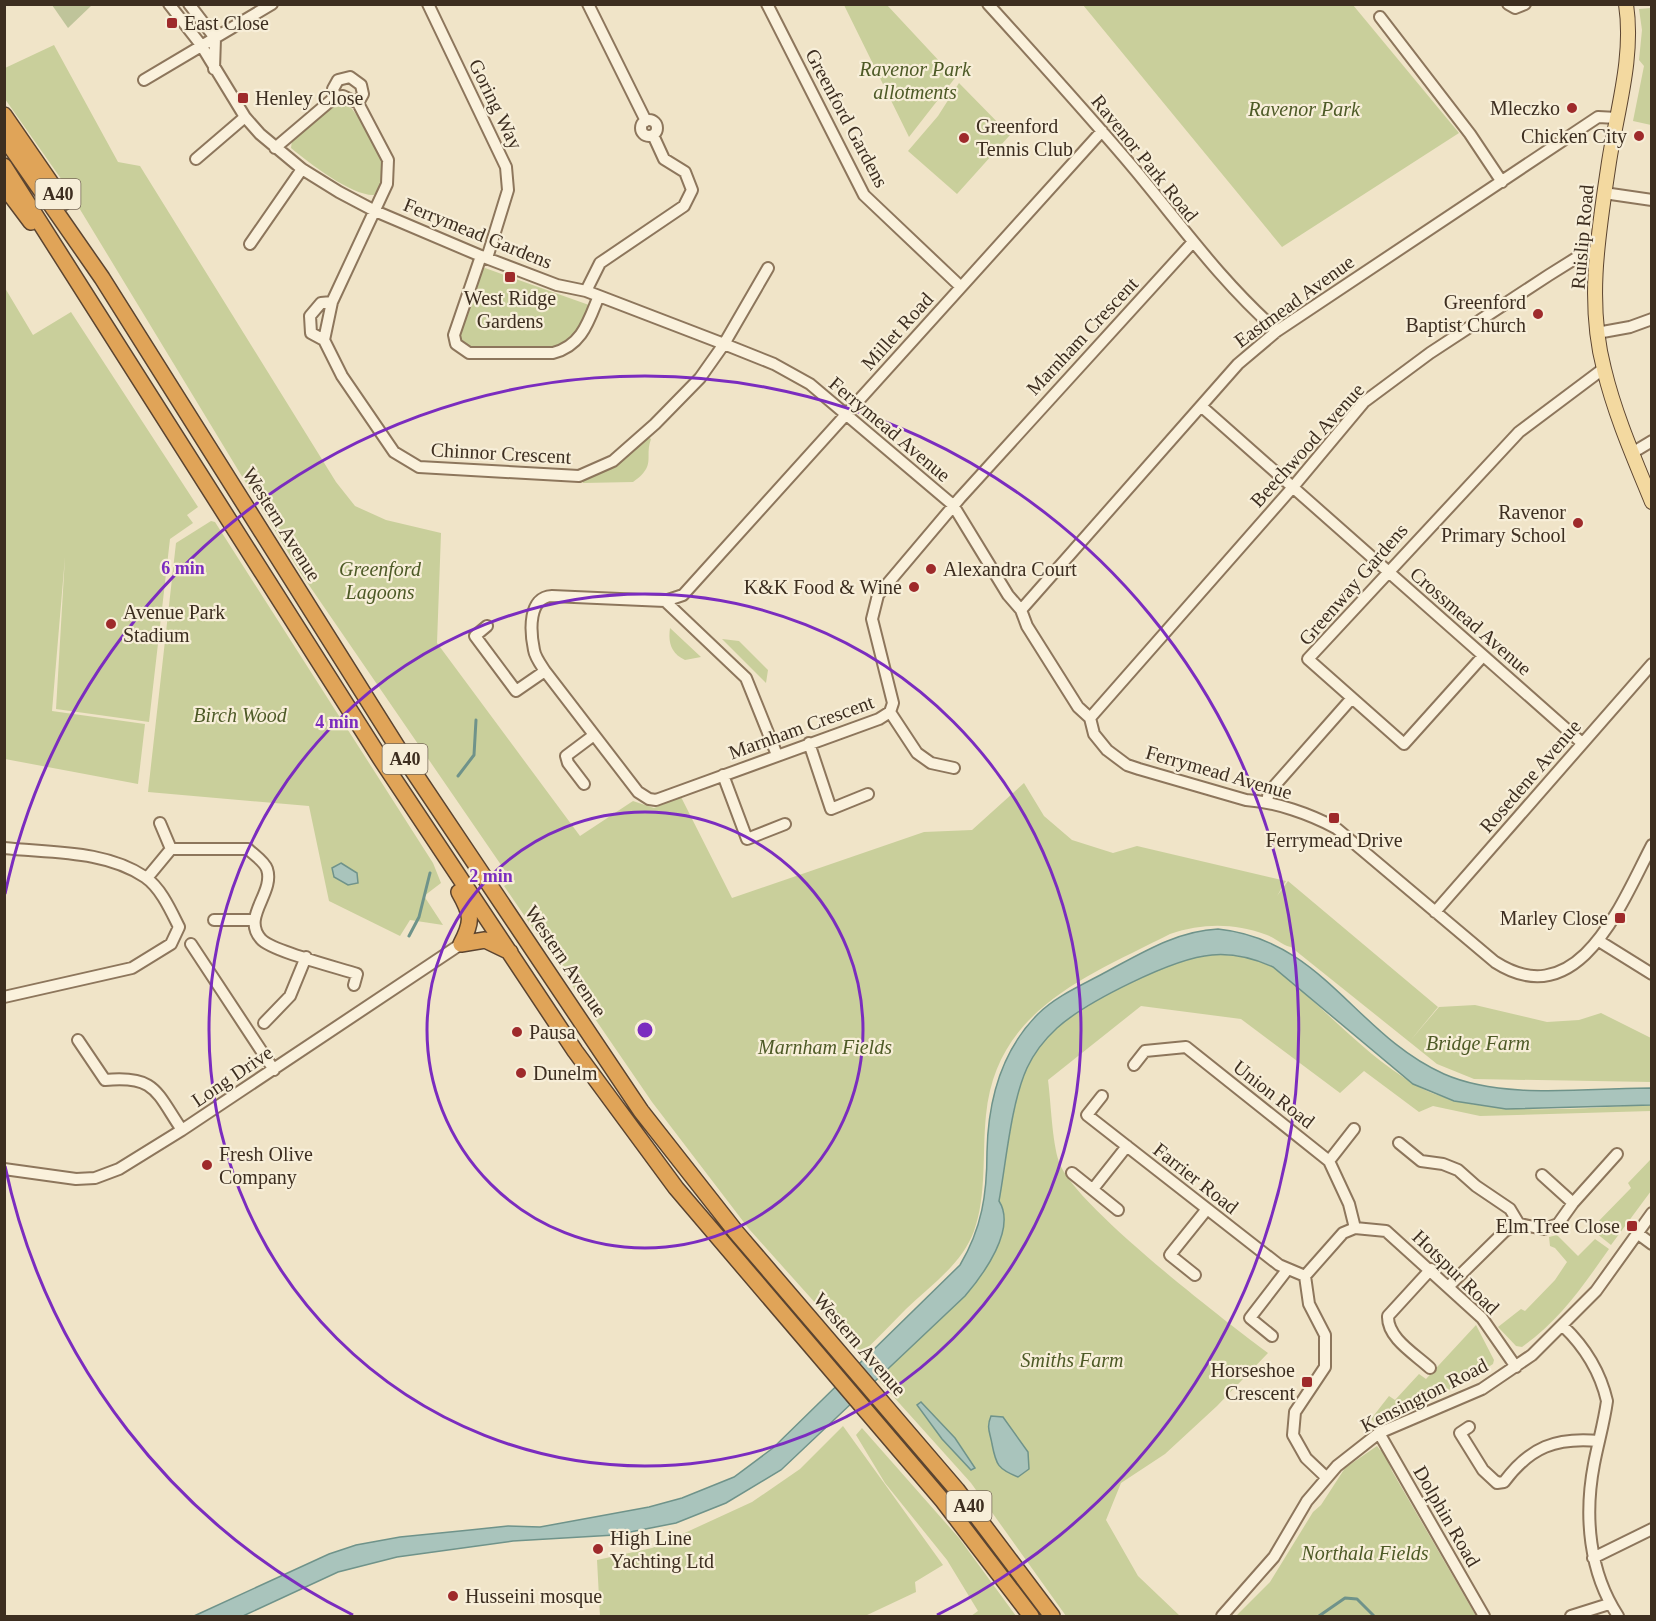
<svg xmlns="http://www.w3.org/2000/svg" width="1656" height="1621" viewBox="0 0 1656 1621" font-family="'Times New Roman',serif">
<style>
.green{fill:#c9cf9b}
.cemetery{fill:#bfc49a}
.water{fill:#a9c4bc;stroke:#6f938a;stroke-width:1.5}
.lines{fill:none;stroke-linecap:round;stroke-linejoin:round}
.stream{stroke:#6f938a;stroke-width:3}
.minor-casing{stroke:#8d765c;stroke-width:14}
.major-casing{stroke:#5b4430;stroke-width:16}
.highway-casing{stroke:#5b4430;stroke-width:18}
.minor{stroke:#faf1dc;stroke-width:10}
.major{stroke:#f3d9a0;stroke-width:14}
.highway{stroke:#e0a458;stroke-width:15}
.ring{fill:none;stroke:#7b2cbf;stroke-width:3}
.poi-dot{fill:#9e2a2b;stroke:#f7eed8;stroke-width:2}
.labels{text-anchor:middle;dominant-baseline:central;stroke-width:4.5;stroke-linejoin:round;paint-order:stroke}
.shield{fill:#f7eed8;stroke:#756857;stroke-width:1.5}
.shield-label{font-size:18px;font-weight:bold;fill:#3d2e20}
.poi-label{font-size:20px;fill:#3d2e20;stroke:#f7eed8;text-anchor:start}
.park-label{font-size:20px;font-style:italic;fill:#4d5a26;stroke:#f7eed8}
.street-label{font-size:20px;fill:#3d2e20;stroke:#f7eed8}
.centre{fill:#7b2cbf;stroke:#f7eed8;stroke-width:3}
.ring-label{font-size:18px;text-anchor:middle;font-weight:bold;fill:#7b2cbf;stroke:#f7eed8;stroke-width:4.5;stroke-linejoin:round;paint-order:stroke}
</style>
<rect width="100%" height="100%" fill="#f0e4c8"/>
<path class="green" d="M844,5H887L955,78L909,137Z
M1083,5H1353L1459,133L1282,247Z
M1651,8H1652L1651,125L1633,121L1644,66L1639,60L1642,30L1639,9Z
M54,45L118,162L140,166L336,482L355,506L386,520L441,533L437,643L580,836L633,801L654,808L681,797L732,898L924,832L972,830L1024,783L1044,816L1072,840L1113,853L1137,846L1286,881L1277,896L1288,881L1438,1007L1410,1041L1439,1007L1475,1005L1547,1022L1579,1020L1601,1013L1651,1038V1082L1474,1079L1437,1064L1291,947C1285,947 1275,938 1267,935C1233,923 1204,923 1170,934C1088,976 996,1009 986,1115C982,1153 987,1195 974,1231C962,1264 930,1286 906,1309C891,1324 876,1340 861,1354L749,1229L652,1102L504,886L512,881L300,572L64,183L5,99V68Z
M959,83L1010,135L957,194L908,151L938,116Z
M345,102C356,109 381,154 383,168C385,179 380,187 374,195C352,196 309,163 291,148L292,140L337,103Z
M485,268L589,305L582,327L573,338L550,349H472L461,341L459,332L481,269Z
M5,288L33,335L71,312L198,507L187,515L193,523L170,539L149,722L56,709L65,557L52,711L145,724L138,784L5,759Z
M648,437L651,439C644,458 657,465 633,482L583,483V478C610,471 628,456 648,437Z
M211,521L215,522L433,863L441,883L424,896L443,925L410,920L400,936L329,901L309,806L148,792L176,543Z
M670,628L701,657L685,660C671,653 668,643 670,628Z
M722,639L739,641L768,670L766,683Z
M1205,953L1248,957L1273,967C1321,1004 1362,1053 1414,1084C1475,1121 1582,1107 1651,1105V1111L1480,1116L1433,1106L1419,1112L1364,1071L1340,1093L1241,1019L1141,1006L1048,1080C1051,1103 1052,1141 1059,1162C1073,1204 1226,1322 1268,1353L1217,1406L1165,1454L1121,1483L1106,1520L1138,1576L1180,1616H1066L971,1483L874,1375L952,1304L998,1196L1021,1074L1055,1025L1152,968Z
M1651,1159V1191L1611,1245L1591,1229L1631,1188L1628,1183Z
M1557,1235L1578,1256L1595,1239L1609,1249C1583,1286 1559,1321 1522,1347L1516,1346L1498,1327L1521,1309L1525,1311L1555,1280L1567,1262L1555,1248L1550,1246L1549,1237Z
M1476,1325L1494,1360L1493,1364L1462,1384L1375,1423L1371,1419L1389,1396L1395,1400L1419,1374L1426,1379Z
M843,1426L943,1565L915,1582L916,1592L865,1616H600L597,1560L652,1548L752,1502L800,1469Z
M862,1428L959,1538L1016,1616H971L978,1611L947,1560L885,1483L856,1435Z
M1377,1446L1380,1450H1383L1392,1471L1476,1616H1236L1270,1582L1313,1512L1321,1505L1345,1468Z"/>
<path class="cemetery" d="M52,5H92L68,28Z"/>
<path class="water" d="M341,863L357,873L358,883L348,885L334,877L332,868Z
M1218,929C1323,940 1356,1035 1444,1074C1503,1100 1587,1088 1651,1088V1105L1506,1109L1454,1101L1413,1084L1273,967C1253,958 1234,953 1212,955C1173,958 1086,1002 1057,1028C1044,1040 1034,1053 1027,1068C1011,1103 1006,1163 999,1201C1017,1229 983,1275 965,1296L781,1470L726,1503L676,1523L615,1535L513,1541L397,1557L338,1572L243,1616H194L329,1554L356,1545L400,1537L470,1530L508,1526L540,1527L649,1507L682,1498L734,1477L773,1448L960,1265C982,1228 987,1194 987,1152C988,1101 1001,1051 1038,1014C1056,996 1082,985 1104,973C1140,954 1176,931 1218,929Z
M921,1402L955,1438L975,1468L971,1470L942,1439L917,1405Z
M991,1416L1003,1417L1028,1452L1029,1469L1018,1477C998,1469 996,1465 992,1444C990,1432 986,1428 991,1416Z"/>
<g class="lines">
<path class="stream" d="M458,776L474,755L476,720
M409,936L419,917L430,873
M1319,1616L1345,1598L1357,1599L1374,1616"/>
<g class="minor-casing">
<path id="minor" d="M169,4L201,45L245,117L260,134L302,169L339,192L375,211L481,256L557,285L586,291L724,344L774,364L810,384L953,505L1008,595L1021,610L1027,626L1078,707L1090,718L1094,734L1107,750L1127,765L1139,769L1246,800C1276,802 1310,814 1336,828L1495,962C1579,1016 1622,902 1652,845
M189,4L215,38L214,69
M428,4L506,167L508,190L487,258
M588,4L646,121
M767,4L864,195L961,287
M988,4C1038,59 1088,114 1136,171C1184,229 1221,281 1277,331
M1508,4L1515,8L1525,4
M1380,17L1470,134L1502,182
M144,80L272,4
M335,97L333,89L338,80L350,77L361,85L363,94L358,103
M641 128a8 8 0 1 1 16 0a8 8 0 1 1-16 0Z
M1102,131L683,595L665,601L552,596C528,597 530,631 534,650C535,657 541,665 545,671L638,792L649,799L656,800L879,719L890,712L893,703L872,619L878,595L960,498L1192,243
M275,148L335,97L343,96L358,103L388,160L387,184L332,302L324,340L342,376L394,452L419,467L579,476L613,461L655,424L700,378L724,344L768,268
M196,159L245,117
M1604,193L1652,200
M250,244L302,169
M481,256L454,335L456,344L469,353H553C581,346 588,323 598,298
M586,291L600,263L684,206L692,190L685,172L664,159L653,135
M1597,333L1630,327L1652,319
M324,340L311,333L310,316L321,303L332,302
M1201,406L1582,743
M1632,453L1652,441
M665,601L746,678L777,755
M1021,610L1238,364L1277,331L1598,117L1617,118
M487,626L475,636L516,691L545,671
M1483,656L1404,744L1308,659L1519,432L1603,369
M890,712L917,753L931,763L954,768
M1090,718L1293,487L1364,402L1430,353L1549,275L1581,255L1596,251
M809,743L831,809L868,794
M723,775L747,839L785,824
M584,784L568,763L566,756L594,735
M1267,801L1269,792L1352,698
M160,823L171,849
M4,848C51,853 105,850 145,877C161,888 171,911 179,927L171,944L132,968L4,997
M147,878L171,849H248C254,855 264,861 267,869C275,893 241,917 261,939C271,951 339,968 357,974L354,985
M1435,912L1652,664
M214,920H254
M1599,941L1652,974
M191,944L274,1070
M264,1023L290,996L306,957
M78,1040L105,1080C156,1075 156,1092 182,1130
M1134,1065L1145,1051L1186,1047L1329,1161L1349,1204L1355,1228
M1102,1096L1087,1115L1279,1265L1305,1276
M1399,1143L1421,1161L1443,1164L1458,1170L1476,1186L1510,1209L1519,1224
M1329,1161L1354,1129
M4,1169L76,1179L95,1178L119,1169L182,1130L461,944
M1072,1173L1118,1210
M1542,1175L1573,1203
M1093,1189L1127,1146
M1637,1233L1652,1244
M1195,1275L1170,1255L1207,1209
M1449,1286L1505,1231L1519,1224L1544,1229L1558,1224L1573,1203L1617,1154
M1563,1326C1585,1347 1600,1371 1607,1401C1604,1423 1598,1443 1594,1464C1584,1516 1589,1572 1618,1616
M1272,1336L1250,1318L1287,1270
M1430,1368C1415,1354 1387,1338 1388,1316L1431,1269
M1469,1427L1460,1433L1483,1470L1497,1483L1504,1482C1530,1447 1556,1437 1599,1441
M1379,1433L1484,1616
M1326,1477L1306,1458L1293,1435L1295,1412L1325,1367V1335L1309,1304L1305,1276L1343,1233L1355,1228L1386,1231L1482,1318L1516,1367
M1593,1558L1652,1529
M1222,1616L1274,1557L1307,1501L1337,1466L1379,1433L1482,1389L1532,1355L1596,1291L1652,1213
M1571,1616L1609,1604"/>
</g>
<g class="major-casing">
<path id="major" d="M1626,4C1634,57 1617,110 1609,162C1599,230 1586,301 1604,369C1615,415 1634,458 1652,502"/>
</g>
<g class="highway-casing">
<path id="highway" d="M4,115L64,202
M4,137L102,278L401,753L641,1111L736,1232L957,1490L1052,1616
M4,166L382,761L575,1051L676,1188L943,1501L1031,1616
M4,186L31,222
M459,892C472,915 473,921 461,944
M461,944L485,940L510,952"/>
</g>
<use href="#minor" class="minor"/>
<use href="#major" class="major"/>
<use href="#highway" class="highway"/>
</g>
<g class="ring">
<circle cx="645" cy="1030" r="218"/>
<circle cx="645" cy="1030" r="436"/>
<path d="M353 1615A654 654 0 0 1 5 1166M5 894A654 654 0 1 1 937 1615"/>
</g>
<g class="poi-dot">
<rect x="166" y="17" width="12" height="12" rx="3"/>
<rect x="237" y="92" width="12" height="12" rx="3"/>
<circle cx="1572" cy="108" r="6"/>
<circle cx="1639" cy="136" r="6"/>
<circle cx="964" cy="138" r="6"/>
<rect x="504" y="271" width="12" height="12" rx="3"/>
<circle cx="1538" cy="314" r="6"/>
<circle cx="1578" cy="523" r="6"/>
<circle cx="931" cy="569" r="6"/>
<circle cx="914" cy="587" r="6"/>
<circle cx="111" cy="624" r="6"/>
<rect x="1328" y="812" width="12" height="12" rx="3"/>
<rect x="1614" y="912" width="12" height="12" rx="3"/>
<circle cx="517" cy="1032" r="6"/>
<circle cx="521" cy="1073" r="6"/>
<circle cx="207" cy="1165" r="6"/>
<rect x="1626" y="1220" width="12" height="12" rx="3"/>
<rect x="1301" y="1376" width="12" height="12" rx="3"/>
<circle cx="598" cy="1549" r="6"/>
<circle cx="453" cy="1596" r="6"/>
</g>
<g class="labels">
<g class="shield">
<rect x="35.5" y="179" width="45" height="30" rx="4.5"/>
<rect x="382.5" y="744" width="45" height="30" rx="4.5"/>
<rect x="946.5" y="1491" width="45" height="30" rx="4.5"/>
</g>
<g class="shield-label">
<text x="58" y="194">A40</text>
<text x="405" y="759">A40</text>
<text x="969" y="1506">A40</text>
</g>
<g class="poi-label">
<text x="184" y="23">East Close</text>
<text x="255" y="98">Henley Close</text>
<text x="1560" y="108" text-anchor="end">Mleczko</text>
<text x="976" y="126">Greenford<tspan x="976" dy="23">Tennis Club</tspan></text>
<text x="1627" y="136" text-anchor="end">Chicken City</text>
<text x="510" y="298" text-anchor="middle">West Ridge<tspan x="510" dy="23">Gardens</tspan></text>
<text x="1526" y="302" text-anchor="end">Greenford<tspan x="1526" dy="23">Baptist Church</tspan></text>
<text x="1566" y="512" text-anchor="end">Ravenor<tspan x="1566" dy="23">Primary School</tspan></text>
<text x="943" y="569">Alexandra Court</text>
<text x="902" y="587" text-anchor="end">K&amp;K Food &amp; Wine</text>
<text x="123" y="612">Avenue Park<tspan x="123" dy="23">Stadium</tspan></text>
<text x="1334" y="840" text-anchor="middle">Ferrymead Drive</text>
<text x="1608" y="918" text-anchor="end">Marley Close</text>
<text x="529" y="1032">Pausa</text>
<text x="533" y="1073">Dunelm</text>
<text x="219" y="1154">Fresh Olive<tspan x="219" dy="23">Company</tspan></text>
<text x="1620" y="1226" text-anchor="end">Elm Tree Close</text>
<text x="1295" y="1370" text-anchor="end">Horseshoe<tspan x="1295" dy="23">Crescent</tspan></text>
<text x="610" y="1538">High Line<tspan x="610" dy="23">Yachting Ltd</tspan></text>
<text x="465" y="1596">Husseini mosque</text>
</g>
<g class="park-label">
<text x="915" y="69">Ravenor Park<tspan x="915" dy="23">allotments</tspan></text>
<text x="1304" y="109">Ravenor Park</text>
<text x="380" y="569">Greenford<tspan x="380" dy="23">Lagoons</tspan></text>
<text x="240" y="715">Birch Wood</text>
<text x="1478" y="1043">Bridge Farm</text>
<text x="825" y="1047">Marnham Fields</text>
<text x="1072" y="1360">Smiths Farm</text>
<text x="1365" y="1553">Northala Fields</text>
</g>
<g class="street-label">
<text transform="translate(496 104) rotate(64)">Goring Way</text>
<text transform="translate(847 118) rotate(62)">Greenford Gardens</text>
<text transform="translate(1145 158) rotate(51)">Ravenor Park Road</text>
<text transform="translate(478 233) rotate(22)">Ferrymead Gardens</text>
<text transform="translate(1582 237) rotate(-85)">Ruislip Road</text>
<text transform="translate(1294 301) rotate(-36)">Eastmead Avenue</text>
<text transform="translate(897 331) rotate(-48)">Millet Road</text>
<text transform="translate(1082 336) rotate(-47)">Marnham Crescent</text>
<text transform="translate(890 429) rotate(40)">Ferrymead Avenue</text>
<text transform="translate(1307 445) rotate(-48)">Beechwood Avenue</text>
<text transform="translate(501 453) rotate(3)">Chinnor Crescent</text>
<text transform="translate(282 524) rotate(58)">Western Avenue</text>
<text transform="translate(1353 584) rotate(-49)">Greenway Gardens</text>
<text transform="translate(1471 621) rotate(41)">Crossmead Avenue</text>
<text transform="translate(801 727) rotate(-20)">Marnham Crescent</text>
<text transform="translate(1219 772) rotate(16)">Ferrymead Avenue</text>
<text transform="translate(1530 776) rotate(-49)">Rosedene Avenue</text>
<text transform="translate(566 961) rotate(56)">Western Avenue</text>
<text transform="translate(232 1076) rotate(-34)">Long Drive</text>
<text transform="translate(1274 1094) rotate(38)">Union Road</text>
<text transform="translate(1196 1178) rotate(38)">Farrier Road</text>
<text transform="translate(1456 1272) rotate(44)">Hotspur Road</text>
<text transform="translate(860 1344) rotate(49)">Western Avenue</text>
<text transform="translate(1424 1395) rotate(-27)">Kensington Road</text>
<text transform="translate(1447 1516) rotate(60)">Dolphin Road</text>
</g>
</g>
<circle cx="645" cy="1030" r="9" class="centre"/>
<g class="ring-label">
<text x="183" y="574">6 min</text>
<text x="337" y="728">4 min</text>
<text x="491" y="882">2 min</text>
</g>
<rect width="1656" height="1621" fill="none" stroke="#3d2e20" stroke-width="12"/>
</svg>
